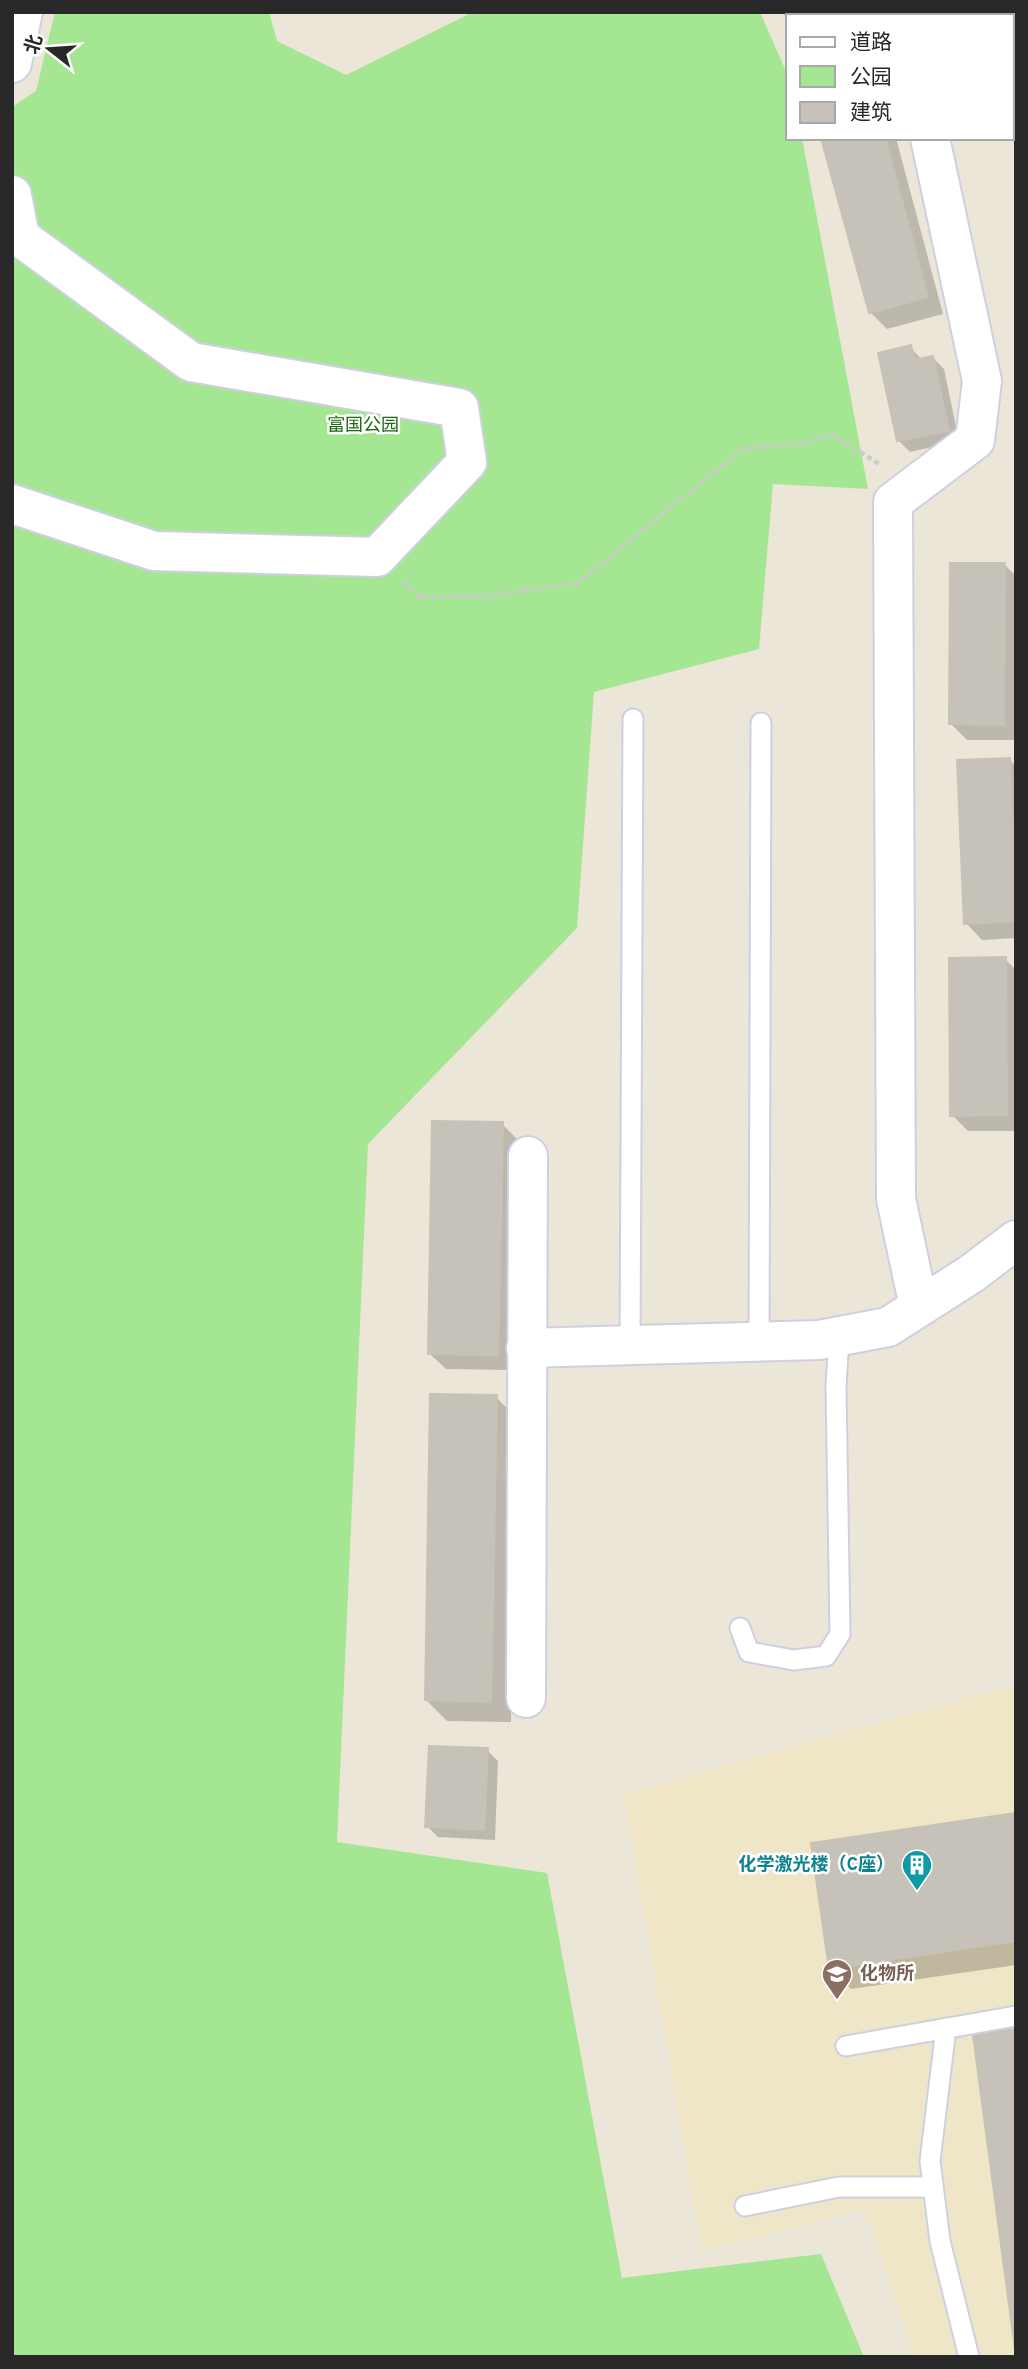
<svg xmlns="http://www.w3.org/2000/svg" width="1028" height="2369" viewBox="0 0 1028 2369" font-family="Overpass,'Noto Sans SC',sans-serif">
<style>
.education{fill:#efe6c7}
.green{fill:#a5e692}
.shadow{fill:#0003}
.building{fill:#c7c2b9;stroke:#c7c2b3;stroke-width:2}
.lines{fill:none;stroke-linecap:round;stroke-linejoin:round}
.service-casing{stroke:#ced0e2;stroke-width:23}
.minor-casing{stroke:#ced0e2;stroke-width:42}
.path{stroke:#cbcbcb;stroke-width:4.5;stroke-dasharray:5 3.5;stroke-linecap:butt}
.service{stroke:#fff;stroke-width:19}
.minor{stroke:#fff;stroke-width:38}
.labels{text-anchor:middle;dominant-baseline:central;stroke-width:5;stroke-linejoin:round;paint-order:stroke}
.park-label{font-size:18px;fill:#1e6816;stroke:#fff}
.culture-label{font-size:18px;font-weight:bold;fill:#0d838f;stroke:#fff;text-anchor:end}
.education-label{font-size:18px;font-weight:bold;fill:#785e54;stroke:#fff;text-anchor:start}
</style>
<rect width="100%" height="100%" fill="#ece6d9"/>
<path class="education" d="M1016,1684V2357H915L865,2209L702,2251L623,1794Z"/>
<path class="green" d="M55,12H269L277,41L346,75L473,12H760L788,76V138H802L868,489L773,484L759,649L594,692L577,928L368,1144L337,1842L547,1873L622,2278L821,2254L864,2357H12V107L36,91Z"/>
<path class="shadow" d="M823,138H896L943,314L887,329L870,312Z
M910,347L922,360L933,358L944,369L959,441L910,452L899,441Z
M1005,565L1016,576V740H967L950,723Z
M1009,759L1016,766V938L982,940L966,923Z
M1005,959L1016,970V1131H968L952,1115Z
M502,1124L518,1140L514,1370L446,1369L429,1353Z
M496,1397L517,1418L511,1722L447,1721L426,1700Z
M487,1750L498,1761L495,1840L438,1837L427,1826Z
M1016,1815V1965L851,1989L830,1968Z"/>
<path class="building" d="M784,12H849L850,16H788V20Z
M997,12H1016V85L1012,72V16H998Z
M821,138H885L928,297L869,313Z
M911,345L914,360L933,356L949,431L897,441L878,353Z
M950,563H1005L1004,725L949,724Z
M1010,758L1016,921L964,924L957,760Z
M1006,957L1007,1115L950,1116L949,958Z
M432,1121L503,1122L498,1355L428,1354Z
M430,1394L497,1395L491,1702L425,1700Z
M429,1746L488,1748L484,1830L425,1827Z
M1016,1813V1941L829,1969L811,1843Z
M1016,2029V2357L973,2035Z"/>
<g class="lines">
<g class="service-casing">
<path id="service" d="M759,1341L761,723
M630,1345L633,719
M740,1628L749,1652L794,1660L826,1656L840,1634L836,1387L839,1336
M946,2028L930,2161L940,2241L969,2357
M846,2046L1016,2016
M745,2206L839,2187H933"/>
</g>
<g class="minor-casing">
<path id="minor" d="M900,12L902,16
M12,63L23,12
M12,195L20,237L191,362L459,408L467,462L377,557L154,551L12,504
M919,1307L896,1199L893,502L975,440L982,381L930,138
M526,1348L819,1340L888,1327L971,1274L1016,1240
M526,1698L528,1156"/>
</g>
<path class="path" d="M403,582L419,597L487,596L578,583L742,449L804,443L831,434L881,465"/>
<use href="#service" class="service"/>
<use href="#minor" class="minor"/>
</g>
<defs>
<g id="building-pin" transform="scale(1.575)"><path d="M0 17L-7.5 6A9.5 9.5 0 1 1 7.5 6Z" fill="#0f9aa8" stroke="#fff"/><path d="M-4-6H4V6H1V3H-1V6H-4ZM-2.5-4.3h1.7v1.8h-1.7ZM.8-4.3h1.7v1.8H.8ZM-2.5-1h1.7V.8h-1.7ZM.8-1h1.7V.8H.8Z" fill="#fff"/></g>
<g id="school-pin" transform="scale(1.575)"><path d="M0 17L-7.5 6A9.5 9.5 0 1 1 7.5 6Z" fill="#8d6e63" stroke="#fff"/><path d="M0-5L7-2L0 1L-7-2ZM-4 1L0 2.5L4 1V4Q0 6-4 4Z" fill="#fff"/></g>
</defs>
<g fill-rule="evenodd">
<use href="#building-pin" x="917" y="1865"/>
<use href="#school-pin" x="837" y="1974"/>
</g>
<g class="labels">
<g class="park-label">
<text x="363" y="426">富国公园</text>
</g>
<g class="culture-label">
<text x="894" y="1865">化学激光楼（C座）</text>
</g>
<g class="education-label">
<text x="860" y="1974">化物所</text>
</g>
</g>
<rect width="1028" height="2369" fill="none" stroke="#282828" stroke-width="28"/>
<rect x="786" y="14" width="228" height="126" fill="#ffffff" stroke="#a9a9a9" stroke-width="2"/>
<rect x="800" y="37" width="35" height="10" fill="#ffffff" stroke="#a9a9a9" stroke-width="2"/>
<text x="850" y="49" font-size="21" fill="#282828">道路</text>
<rect x="800" y="66" width="35" height="21" fill="#a5e692" stroke="#a9a9a9" stroke-width="2"/>
<text x="850" y="84" font-size="21" fill="#282828">公园</text>
<rect x="800" y="102" width="35" height="21" fill="#c7c2b9" stroke="#a9a9a9" stroke-width="2"/>
<text x="850" y="119" font-size="21" fill="#282828">建筑</text>
<g transform="translate(49 49) rotate(287)" stroke="#ffffff" stroke-width="5" paint-order="stroke">
<path d="M0-5L12 26L0 18L-12 26Z" fill="#282828"/>
<text y="-10" font-size="19" font-weight="bold" text-anchor="middle" fill="#282828">北</text>
</g>
</svg>
